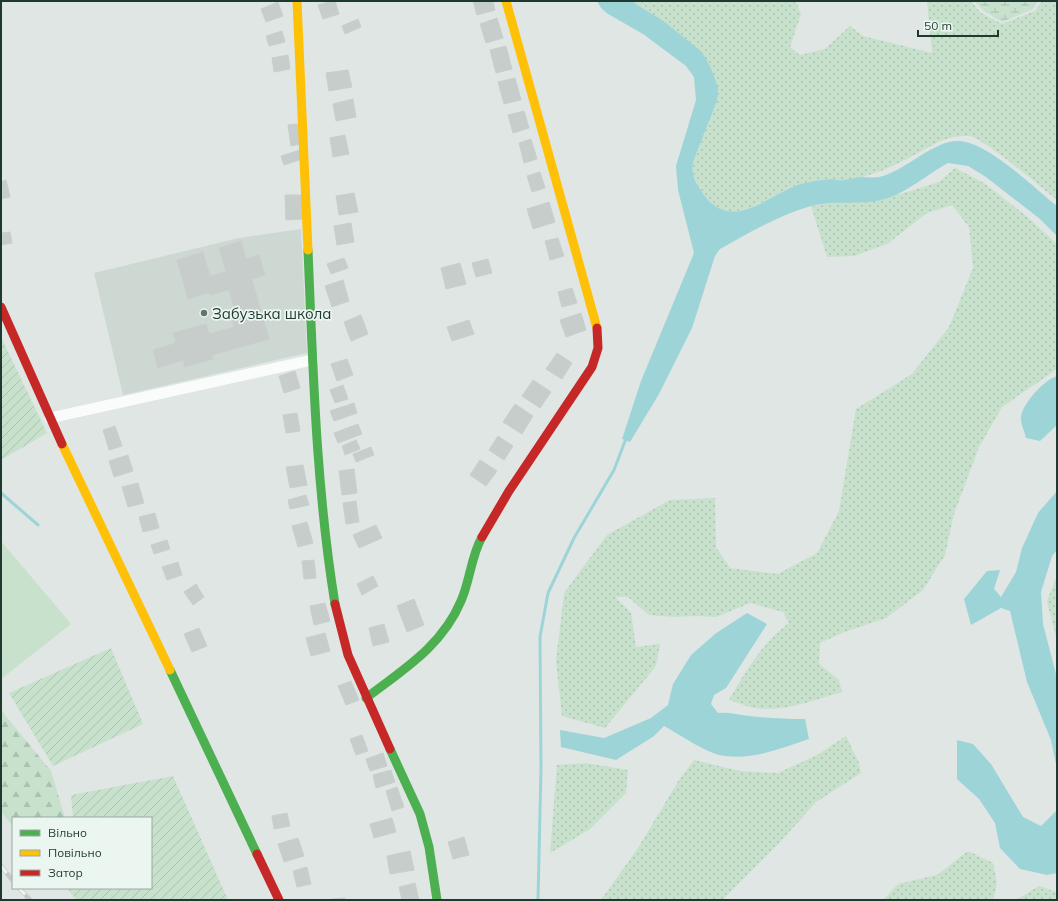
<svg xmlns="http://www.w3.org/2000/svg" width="1058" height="901" viewBox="0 0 1058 901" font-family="Mulish,sans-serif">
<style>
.built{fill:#cdd8d2}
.grass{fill:url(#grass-dots)}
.forest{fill:url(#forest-firs)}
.wetland{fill:url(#wetland-marsh)}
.park{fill:#c7e1cd}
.garden{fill:url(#garden-furrows)}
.water{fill:#9dd4d8}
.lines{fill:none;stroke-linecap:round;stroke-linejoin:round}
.stream{stroke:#9dd4d8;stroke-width:3}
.building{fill:#c7cdca;stroke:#c9cfcc}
.street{stroke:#fafbfb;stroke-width:11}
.fast{stroke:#4caf50;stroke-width:9}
.slow{stroke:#ffc107;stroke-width:9}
.jam{stroke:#c62828;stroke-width:9}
.rail-casing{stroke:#c5c9c8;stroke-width:4.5}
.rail{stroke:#ecf6f1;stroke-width:3;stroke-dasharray:9;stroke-linecap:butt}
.poi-dot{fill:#62766f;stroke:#ecf6f1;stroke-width:1.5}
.labels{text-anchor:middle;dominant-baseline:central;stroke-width:3.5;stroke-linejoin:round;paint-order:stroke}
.poi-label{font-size:15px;fill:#1e3930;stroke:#ecf6f1;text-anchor:start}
</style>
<defs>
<pattern id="grass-dots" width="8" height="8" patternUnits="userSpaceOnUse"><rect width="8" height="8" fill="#c7e1cd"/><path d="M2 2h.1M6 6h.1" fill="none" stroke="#aac2b0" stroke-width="1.8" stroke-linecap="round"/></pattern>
<pattern id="forest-firs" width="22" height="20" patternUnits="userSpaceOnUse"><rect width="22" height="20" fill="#c7e1cd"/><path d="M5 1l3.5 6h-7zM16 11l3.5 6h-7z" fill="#aac2b0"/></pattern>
<pattern id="wetland-marsh" width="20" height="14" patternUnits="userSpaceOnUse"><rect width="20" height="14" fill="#c7e1cd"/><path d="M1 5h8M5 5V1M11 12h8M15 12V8" fill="none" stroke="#aac2b0"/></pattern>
<pattern id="garden-furrows" width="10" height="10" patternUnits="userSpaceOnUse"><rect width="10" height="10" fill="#c7e1cd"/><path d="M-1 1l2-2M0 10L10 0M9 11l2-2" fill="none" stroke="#aac2b0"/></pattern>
</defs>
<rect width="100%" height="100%" fill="#e0e6e3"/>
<path class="built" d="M301,229L307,353L123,395L94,273L239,238Z"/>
<path class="grass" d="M631,1H796L801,14L790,47L800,55L825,49L850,26L863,36L932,53L927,1H971L981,13L1002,24L1035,11L1042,1H1057V200C1042,188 984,138 969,136C946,135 935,144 916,154C894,166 867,179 842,180C838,181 834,179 830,179C820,180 808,182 798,185C767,194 732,234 704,195C696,183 691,177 693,162L717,101L662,20Z
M955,168L984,183L1025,215L1057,244V369L1002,407L979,447L954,514L945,555L923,590L886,618L842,633L820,643L819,664L839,680L842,692C814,700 779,714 750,707C743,705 736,702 729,700C746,671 762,643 789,623L783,612L750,603L716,617L697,616L674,617L649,615L628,597H615L631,613L636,647L660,644L656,666L605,728L562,716L556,661L564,593L607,535L670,500L715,498L716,547L730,568L778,574L817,553L839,511L856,409L912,374L949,327L973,268L969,227L952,205L927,213L887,244L854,256L827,257L811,206L841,202L881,200L939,182Z
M1057,576V641L1047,601Z
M846,736L859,763L861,773L816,802L781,841L722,900H601L638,848L679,780L694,760L740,771L778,773L817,755Z
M586,763L628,770L626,793L590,829L550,853L557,765Z
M968,851L993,863L997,883L993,900H883L898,884L937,875Z
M1039,886L1057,892V900H1016Z"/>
<path class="forest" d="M1,710L51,771L65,818H13V826L1,812Z"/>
<path class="wetland" d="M974,1H1038L1033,9L1002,22L984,11Z"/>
<path class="park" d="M1,541L71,624L1,679Z"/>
<path class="garden" d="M1,337L47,433L1,460Z
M111,648L143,724L53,766L9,693Z
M173,776L228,900H76L67,888H151V818H73L71,795Z"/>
<path class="water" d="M597,1H631L662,20L702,52L710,66L718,87L717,101L693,162C691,177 696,183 704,195C731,232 766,197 795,186C806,182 820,180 831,179C835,179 839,181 843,180C849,179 855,178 861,177C867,177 874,178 879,177C906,171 933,140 959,141C988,142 1034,188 1057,206V236L1040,219L986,177L968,166L948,163C926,175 906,194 881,200C859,205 834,200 811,206C779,215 749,233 720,249L715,256L692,328L659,394L630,442L622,439L641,381L694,253L678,190L676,166L696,100L694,77L686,66L643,34L608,14L601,8Z
M1057,376V425L1040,441L1026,438C1025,432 1020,423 1021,417C1023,403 1044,380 1057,376Z
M1057,491V550L1052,556L1041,592L1043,624L1057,678V769L1051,740L1027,682L1010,611L1001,608L971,625L964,599L987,571L1000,570L994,589L1001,597L1016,572L1022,548L1038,513Z
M747,613L767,624L726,688L714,695L711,704L718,713C732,712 736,715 749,716C768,718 786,719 805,719L809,739C781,748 754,760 725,756C709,755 679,734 664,726L654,736L616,760L561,747L560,730L604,738L651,718L668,705L673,684L691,655L715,634Z
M957,740L973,744L991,764L1023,817L1041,826L1057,810V873L1047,875L1020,869L1000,848L995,823L979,799L957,779Z"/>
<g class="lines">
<path class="stream" d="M1,493L38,525
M538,900L541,768L540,637L548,593L574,538L614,470L625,441"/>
</g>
<path class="building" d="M332,1H335L339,14L323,19L318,5Z
M473,1H493L495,10L477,15Z
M278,2L283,16L266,22L261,9Z
M497,18L503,38L486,43L480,24Z
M358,19L361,27L345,34L342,26Z
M282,31L285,42L269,46L266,36Z
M506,46L512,69L496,73L490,50Z
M288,55L290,69L274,72L272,58Z
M348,70L352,87L329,91L326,73Z
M515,78L521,100L504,104L498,82Z
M353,99L356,117L336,121L333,104Z
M524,111L529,128L513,133L508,115Z
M297,124L301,144L291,146L288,125Z
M345,135L349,154L333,157L330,138Z
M531,139L537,159L524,163L519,143Z
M300,150L302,159L284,165L281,156Z
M540,172L545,188L532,192L527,176Z
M6,180L10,197L1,199V182Z
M354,193L358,212L339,215L336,196Z
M285,195H302L303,219L286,220Z
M549,202L555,222L533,229L527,209Z
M351,223L354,242L337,245L334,226Z
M10,232L12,243L1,245V233Z
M558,238L564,256L550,260L545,241Z
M241,241L269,339L212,355L213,359L185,367L183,360L158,368L153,350L176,343L173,333L206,324L209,334L234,327L232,320L237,318L229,290L210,295V292L188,299L177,260L203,252L210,276L226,272L219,248Z
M259,255L265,275L252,279L246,259Z
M344,258L348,268L331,274L327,264Z
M488,259L492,273L476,277L472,263Z
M460,263L466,284L446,289L441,268Z
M343,280L349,301L332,307L325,286Z
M572,288L577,303L562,307L558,292Z
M581,313L586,330L566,337L560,320Z
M361,315L368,334L351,341L344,322Z
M469,320L474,334L452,341L447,327Z
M557,353L572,363L562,379L546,369Z
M347,359L353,375L337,381L331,364Z
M295,371L300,388L284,393L279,376Z
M533,380L551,392L540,408L522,396Z
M343,385L348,399L335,403L330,390Z
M354,403L357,413L334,421L330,411Z
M515,404L533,416L522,434L503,422Z
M297,413L300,431L286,433L283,415Z
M358,424L362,434L338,443L334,433Z
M115,426L122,446L109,450L103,430Z
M498,436L513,446L504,460L489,450Z
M356,440L360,449L345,455L342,446Z
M371,447L374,455L356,462L353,454Z
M128,455L133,471L114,477L109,461Z
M480,460L497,471L486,486L470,475Z
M303,465L307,485L290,488L286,467Z
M354,469L357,493L342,495L339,471Z
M138,483L144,503L128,507L122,487Z
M306,495L309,505L290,509L288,500Z
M356,501L359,522L346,524L343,503Z
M155,513L159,528L143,532L139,517Z
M307,522L313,543L298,547L292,526Z
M376,525L382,538L359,548L353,535Z
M167,540L170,549L154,554L151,545Z
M314,560L316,578L304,579L302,561Z
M178,562L182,575L167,580L162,567Z
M373,576L378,586L362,595L357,584Z
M196,584L204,597L193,605L184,592Z
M414,599L424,625L407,632L397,606Z
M325,603L330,621L314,625L310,606Z
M384,624L389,642L373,646L369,628Z
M199,628L207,646L192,652L184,634Z
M325,633L330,651L311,656L306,638Z
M351,681L359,700L346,705L338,686Z
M362,735L368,751L356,755L350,739Z
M383,753L387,766L370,771L366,759Z
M391,770L395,782L376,788L373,775Z
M397,787L404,807L392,811L386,791Z
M287,813L290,826L274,829L272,816Z
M392,818L396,832L374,838L370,824Z
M464,837L469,855L453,859L448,842Z
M298,838L304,856L284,862L278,844Z
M410,851L414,870L390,874L387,856Z
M307,867L311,884L297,887L293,871Z
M415,883L419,900H402L399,887Z
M345,898V900H331V899Z"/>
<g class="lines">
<path class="street" d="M50,418L312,360"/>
<path class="fast" d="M308,250C313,369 316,487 335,604
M170,670L257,854
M366,698C404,669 442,646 461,601C470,581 471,556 482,537
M390,749L420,814L429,847L437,900"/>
<path class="slow" d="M297,1L308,250
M506,1L597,328
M62,444L170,670"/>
<path class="jam" d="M1,307L62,444
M482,537L509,491L592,367L598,348L597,328
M335,604L348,655L390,749
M257,854L279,900"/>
<g class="rail-casing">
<path id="rail" d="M1,866L13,881
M19,888L30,900"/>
</g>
<use href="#rail" class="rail"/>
</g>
<circle class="poi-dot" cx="204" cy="313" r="4"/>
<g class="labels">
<g class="poi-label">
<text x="212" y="313">Забузька школа</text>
</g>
</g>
<rect width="1058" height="901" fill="none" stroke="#1e3930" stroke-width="4"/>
<rect x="12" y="817" width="140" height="72" fill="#ecf6f1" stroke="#9aaaa4"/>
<rect x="20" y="830" width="20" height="6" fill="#4caf50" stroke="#9aaaa4"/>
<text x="48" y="837" font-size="12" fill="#1e3930">Вільно</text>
<rect x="20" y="850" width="20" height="6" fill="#ffc107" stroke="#9aaaa4"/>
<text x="48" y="857" font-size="12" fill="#1e3930">Повільно</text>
<rect x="20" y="870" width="20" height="6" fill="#c62828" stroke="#9aaaa4"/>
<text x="48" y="877" font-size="12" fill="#1e3930">Затор</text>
<path d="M918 30v6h80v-6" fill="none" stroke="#1e3930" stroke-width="2"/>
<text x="924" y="30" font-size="12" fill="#1e3930" stroke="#ecf6f1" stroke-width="3" paint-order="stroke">50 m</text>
</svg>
